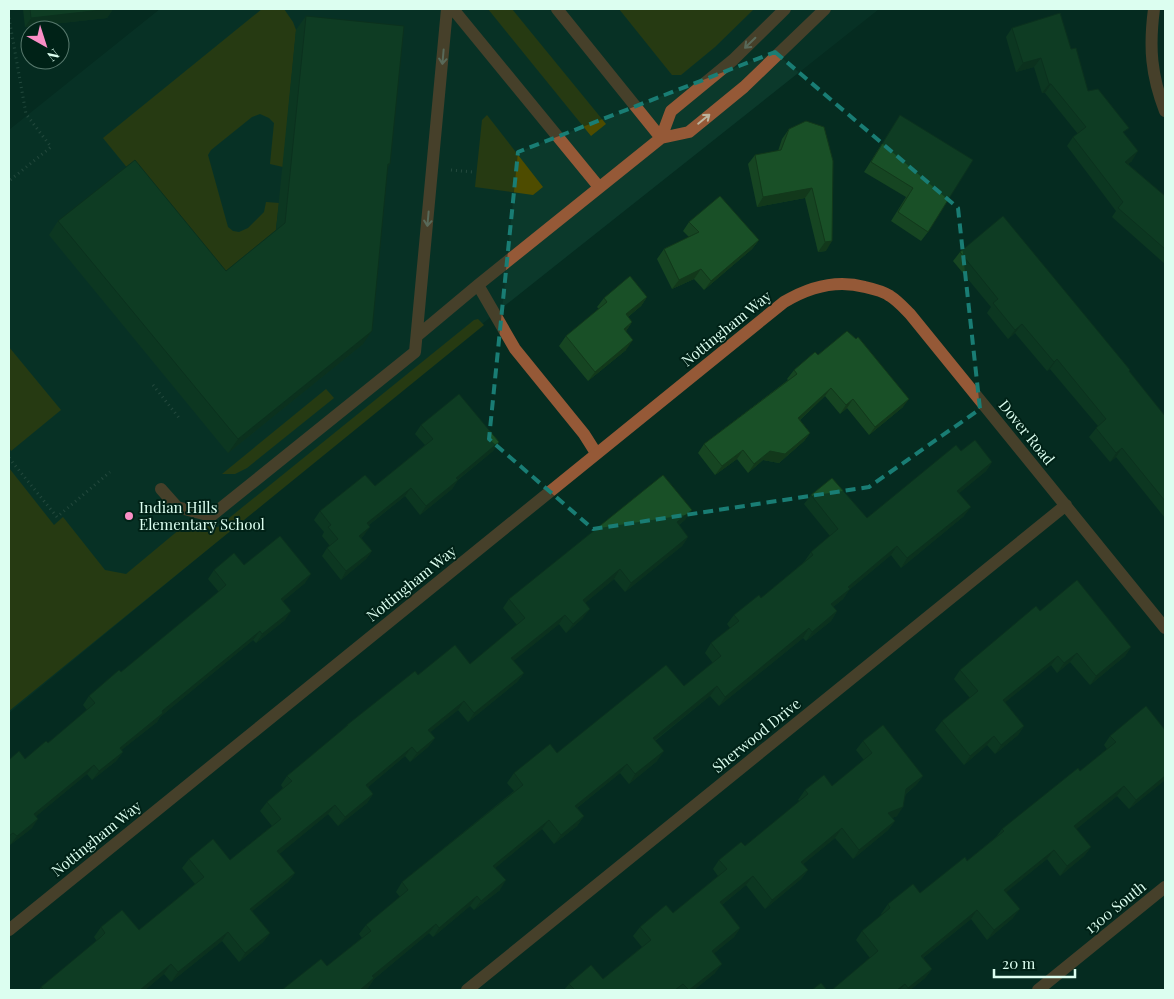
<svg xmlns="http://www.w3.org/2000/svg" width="1174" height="999" viewBox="0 0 1174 999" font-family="'Playfair Display',serif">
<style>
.built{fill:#0b392b}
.green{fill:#4e4c00}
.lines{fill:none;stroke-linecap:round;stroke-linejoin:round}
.path{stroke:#476c60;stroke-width:3;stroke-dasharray:1 4;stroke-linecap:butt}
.service{stroke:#955937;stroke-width:12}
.minor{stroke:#955937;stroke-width:12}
.wall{fill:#164522}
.shaded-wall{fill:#12381b}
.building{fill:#195027;stroke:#12381b}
.oneway{stroke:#bcb49d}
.marked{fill:none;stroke:#197d74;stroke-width:4;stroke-dasharray:10 6;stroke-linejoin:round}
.poi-dot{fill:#fa8fc6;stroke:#002217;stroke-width:2}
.labels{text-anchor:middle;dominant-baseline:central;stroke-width:4;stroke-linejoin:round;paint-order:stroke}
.street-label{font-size:15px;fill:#dcfef0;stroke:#002217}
.poi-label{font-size:15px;fill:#dcfef0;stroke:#002217;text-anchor:start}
</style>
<rect width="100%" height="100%" fill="#052c20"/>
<path class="built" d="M160,9H879L488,319L9,713V130Z"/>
<path class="green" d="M262,9H284L293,22L296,30L283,167L270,164L274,123L269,118L260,114L252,117L211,150L208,155L228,227L233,231L239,232L248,228L264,212L266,202L279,203L275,237L216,284L129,170L103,138Z
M488,9H512L606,124L591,136Z
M619,9H754L715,47L681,75H672Z
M487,115L543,187L533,195L475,187L482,120Z
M478,319L484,325L9,711V468L54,525L63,517L105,570L126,574L186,524L218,527L474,320Z
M9,347L61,410L11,451L9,447Z
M326,389L334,398L247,468L235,474H222Z"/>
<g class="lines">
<path class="path" d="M9,18L26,114L51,147L9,181
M451,170L473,172
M153,385L180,419
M9,458L57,517L110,472"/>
<path class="service" d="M453,9L599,187
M557,9L661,138
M661,138L671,111L733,60L785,9
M478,285L515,349L584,434L596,453
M417,336L478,285L661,138L689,132L744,87L825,9
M161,489L177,507L211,516L415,352L447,9"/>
<path class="minor" d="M1154,9C1149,47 1151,75 1165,111
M9,930L784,302C809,287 836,279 865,287C874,289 883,291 890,296C898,301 904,308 910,314L1165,628
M467,990L1066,505
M1038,990L1165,887"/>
</g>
<path class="wall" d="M23,9H113L107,18L25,27Z
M306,16L390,164L388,167L363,344L228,453L49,235L58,221L226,271L276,230L296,30Z
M1012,28L1071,49L1088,91L1124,134L1132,161L1128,164L1165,196V264L1112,217L1116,211L1067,146L1073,137L1078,134L1045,93H1042L1034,67L1016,72L1006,37Z
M900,115L928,232L921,241L891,221L906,197L864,172Z
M824,127L826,251L818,252L805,198L757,207L748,164L755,155L778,151L782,139L789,129Z
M689,222L759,240L752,249L704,290L694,279L672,289L657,259L664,249L689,237L683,231Z
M960,252L1129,371L1165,416V518L1116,457L1110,462L1089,437L1098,426L1050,369L1047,371L1015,333L1008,339L987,313L991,307L953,261Z
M647,297L641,306L628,317L632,322L626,331V350L588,381L559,346L566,336L599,309L597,307L604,298Z
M818,355L903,407L869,435L847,408L840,414L825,396L800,420L810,433L804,441L779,463L763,460L748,473L737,459L715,475L698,453L704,444L788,380L787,379L794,370Z
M421,425L499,442L493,451L458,480L452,489L420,515L405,496L369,525L364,535L361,538L372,551L366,559L341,580L322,556L327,548L330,546L322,536L324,532L314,520L320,511L375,486L425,445L415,434Z
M961,451L992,462L986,471L959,493L964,516L901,568L891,555L849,590L843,599L833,607L837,611L831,621L806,641L803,638L719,706L710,696L655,741L657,761L629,784L620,773L577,808L584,816L577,826L554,844L542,829L495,868L500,890L474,910L470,906L433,937L429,933L374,979L368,988L365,990H282L327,966L362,938L359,934L366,925L400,897L396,892L402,882L514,791L507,783L514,773L557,753L684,686L713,663L705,653L711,643L730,628L727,624L734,615L761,598L804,562L811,552L830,536L804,504L811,495L867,518Z
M685,520L679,525L688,537L682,546L625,592L614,579L585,603L583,618L566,633L559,624L513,661L524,673L517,682L468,722L458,710L430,732L435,738L428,747L410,762L405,756L368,787L373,794L367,803L338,826L328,814L279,854L295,873L288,882L252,911L270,933L263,942L239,962L222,941L171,982L164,974L145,990H39L41,987L97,941L94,937L101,927L139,930L195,884L182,868L189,859L230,860L272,826L260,811L267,802L283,788L281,785L287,776L345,728L347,725L418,675L470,664L517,625L503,608L509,599Z
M244,565L305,583L283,601L285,620L256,643L253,640L160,717L157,722L121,750L123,752L116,761L92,780L87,774L36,816L32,828L10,845L9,844V760L25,759L48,743L87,710L83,705L89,696L121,672L219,592L208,579L214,570Z
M1040,611L1131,647L1125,656L1090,685L1070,662L1057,673L1051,665L1005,702L1024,726L1018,735L995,754L987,745L964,765L935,730L942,721L970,698L954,679L960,670Z
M1110,736L1165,780L1129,809L1117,796L1076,829L1091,847L1084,856L1060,876L1047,859L1006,892L1013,918L987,940L971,919L923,958L932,969L925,978L910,990H832L870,958L856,940L862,931L882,915L881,914L888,904L920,893L967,861L996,837L1002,829L1080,771L1107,749L1104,745Z
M863,741L923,776L916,785L906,794L897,816L892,818L895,821L888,830L853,859L835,838L803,864L808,870L801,879L765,909L746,885L722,905L740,928L734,937L713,954L715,973L694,990H564L569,984L603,979L642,947L633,936L640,927L673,913L718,876L713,869L719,860L745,846L800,801L798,800L805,790L832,786L864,760L856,750Z"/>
<path class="shaded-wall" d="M110,9H113L107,18L25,27L31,18Z
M1041,58L1034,67L1016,72L1023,63Z
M1049,84H1051L1045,93H1042Z
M1138,151L1132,161L1119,171L1125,162Z
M812,188L805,198L757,207L763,197Z
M759,240L752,249L704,290L711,281Z
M832,241L826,251L818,252L825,242Z
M701,269L694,279L672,289L679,280Z
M647,297L641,306L619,324L626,314Z
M632,322L626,331L624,329Z
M1022,324L1015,333L1008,339L1015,330Z
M372,331L363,344L228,453L238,439Z
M633,340L626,350L588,381L595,372Z
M1057,359L1050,369L1047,371L1054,362Z
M831,388L825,396L792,427L798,418Z
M853,399L847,408L840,414L846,405Z
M909,399L903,407L869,435L875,427Z
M810,433L804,441L779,463L763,460L748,473L754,464L770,451Z
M499,442L493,451L450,486L456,478Z
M1122,448L1116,457L1110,462L1116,453Z
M743,450L737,459L715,475L722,466Z
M992,462L986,471L951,500L957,491Z
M458,480L452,489L420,515L426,506Z
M411,488L405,496L361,531L367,523Z
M971,507L964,516L901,568L907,558Z
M692,510L685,520L670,531L677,522Z
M370,527L364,535L353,544L359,536Z
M688,537L682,546L625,592L631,583Z
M897,546L891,555L849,590L843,599L825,613L831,604L848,587Z
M372,551L366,559L341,580L346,571Z
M620,569L614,579L577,610L583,600Z
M311,574L305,583L275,608L281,599Z
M590,609L583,618L566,633L573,624Z
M291,611L285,620L256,643L262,634Z
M837,611L831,621L806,641L812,632Z
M565,615L559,624L505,668L511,658Z
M809,628L803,638L719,706L725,697Z
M260,631L253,640L160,717L157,722L113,757L120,748L162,711Z
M1131,647L1125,656L1090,685L1096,676Z
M1077,653L1070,662L1057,673L1064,663Z
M1058,656L1051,665L997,709L1003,700Z
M524,673L517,682L468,722L474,713Z
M717,686L710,696L646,747L653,738Z
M464,701L458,710L422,739L428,730Z
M1024,726L1018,735L995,754L1001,745Z
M994,736L987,745L964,765L970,756Z
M435,738L428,747L410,762L417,753Z
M412,747L405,756L360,794L366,785Z
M664,751L657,761L629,784L635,774Z
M123,752L116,761L92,780L99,771Z
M627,764L620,773L568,815L575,806Z
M94,765L87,774L28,823L34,814Z
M923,776L916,785L900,798L906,789Z
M1165,776V780L1129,809L1136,800Z
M1124,786L1117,796L1068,836L1074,826Z
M373,794L367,803L338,826L345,817Z
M335,805L328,814L271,861L277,851Z
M903,807L897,816L882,822L888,813Z
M584,816L577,826L554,844L561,835Z
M38,819L32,828L10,845L17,836Z
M549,820L542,829L487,875L493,866Z
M895,821L888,830L853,859L859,850Z
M842,828L835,838L795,871L801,862Z
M1091,847L1084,856L1060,876L1067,866Z
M1054,850L1047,859L998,899L1004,890Z
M808,870L801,879L765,909L772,900Z
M295,873L288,882L244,918L250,909Z
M753,876L746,885L713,912L720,902Z
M506,880L500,890L474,910L481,901Z
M477,896L470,906L433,937L439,928Z
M1020,909L1013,918L987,940L994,930Z
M977,910L971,919L914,965L921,956Z
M436,924L429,933L374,979L368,988L365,990H360L372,976Z
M740,928L734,937L705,961L712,951Z
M228,932L222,941L171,982L178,972Z
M270,933L263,942L239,962L245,953Z
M171,964L164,974L145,990H140Z
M722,964L715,973L694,990H689Z
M932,969L925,978L910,990H906L908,988Z
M905,984L900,990H897Z"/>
<path class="building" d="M30,9H110L31,18Z
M1060,13L1071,49L1076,48L1088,91L1098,89L1129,128L1123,132L1138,151L1125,162L1165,196V249L1118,208L1123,202L1073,137L1086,127L1051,84H1049L1041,58L1023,63L1012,28Z
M306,16L404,26L390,164H388L372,331L238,439L58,221L135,160L226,271L285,223Z
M900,115L973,160L928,232L898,212L913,188L871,162Z
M806,121L824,127L833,161L832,241L825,242L812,188L763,197L755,155L781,150L789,129Z
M720,196L759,240L711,281L701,269L679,280L664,249L699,232L689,222Z
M1003,216L1130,370L1129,371L1165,416V501L1122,448L1116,453L1096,428L1106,419L1057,359L1054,362L1022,324L1015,330L993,303L998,299L960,252Z
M630,276L647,297L626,314L632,322L624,329L633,340L595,372L566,336L607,302L604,298Z
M847,331L856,339L858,337L909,399L875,427L853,399L846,405L831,388L798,418L810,433L785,454L770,451L754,464L743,450L722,466L704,444L797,374L794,370L815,352L818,355Z
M459,394L499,442L456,478L458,480L426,506L411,488L367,523L370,527L359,536L372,551L346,571L327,548L338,539L328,527L331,525L320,511L365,475L375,486L433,439L421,425Z
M975,440L992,462L957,491L971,507L907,558L897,546L848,587L850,589L831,604L837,611L812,632L809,628L725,697L717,686L653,738L664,751L635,774L627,764L575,806L584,816L561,835L549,820L493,866L506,880L481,901L477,896L439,928L436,924L372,976L374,978L360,990H282L321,959L327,966L371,931L366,925L408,890L402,882L523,785L514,773L550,744L557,753L666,665L684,686L721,656L711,643L739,621L734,615L759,595L761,598L813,555L811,552L838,529L811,495L832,478L867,518L956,445L961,451Z
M663,475L692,510L677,522L688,537L631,583L620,569L583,600L590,609L573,624L565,615L511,658L524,673L474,713L464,701L428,730L435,738L417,753L412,747L366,785L373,794L345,817L335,805L277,851L295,873L250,909L270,933L245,953L228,932L178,972L171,964L140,990H44L41,987L101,937L105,933L101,927L122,910L139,930L204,877L189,859L213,839L230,860L281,819L267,802L292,781L287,776L348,725H347L415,671L418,675L455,645L470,664L525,618L509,599Z
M280,536L311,574L281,599L291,611L262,634L260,631L162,711L163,713L120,748L123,752L99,771L94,765L34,814L38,819L17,836L13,833L9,836V760L19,751L25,759L46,741L48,743L95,703L89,696L119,670L121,672L217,593L226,585L214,570L234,553L244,565Z
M1077,580L1131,647L1096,676L1077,653L1064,663L1058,656L1003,700L1024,726L1001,745L994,736L970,756L942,721L978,691L960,670L1036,606L1040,611Z
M1146,706L1165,730V776L1136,800L1124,786L1074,826L1091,847L1067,866L1054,850L1004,890L1020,909L994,930L977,910L921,956L932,969L908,988L905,984L897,990H832L878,951L862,931L890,908L888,904L913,884L920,893L965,857L967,861L1004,831L1002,829L1078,768L1080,771L1116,742L1110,736Z
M883,725L923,776L906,789L903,807L888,813L895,821L859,850L842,828L801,862L808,870L772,900L753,876L720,902L740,928L712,951L722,964L689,990L683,984L675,990H575L569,984L591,965L603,979L651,940L640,927L666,905L673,913L727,869L719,860L741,842L745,846L808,794L805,790L824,775L832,786L872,753L863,741Z
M821,983L827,990H812Z"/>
<defs><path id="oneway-shaft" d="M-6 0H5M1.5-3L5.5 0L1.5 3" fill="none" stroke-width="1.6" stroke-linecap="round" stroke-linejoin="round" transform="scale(1.25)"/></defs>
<g class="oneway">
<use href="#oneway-shaft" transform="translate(750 43) rotate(136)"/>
<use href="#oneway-shaft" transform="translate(443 57) rotate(95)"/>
<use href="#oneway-shaft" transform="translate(704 119) rotate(-39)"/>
<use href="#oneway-shaft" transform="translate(428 219) rotate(95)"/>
</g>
<path d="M0 0H1174V999H0ZM775,52L958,208L980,409L869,487L593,529L489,439L518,152Z" fill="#052c20" fill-opacity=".55" fill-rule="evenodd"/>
<path class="marked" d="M775,52L958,208L980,409L869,487L593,529L489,439L518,152Z"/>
<circle class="poi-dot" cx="129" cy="516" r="5"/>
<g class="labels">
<g class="street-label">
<text transform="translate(726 328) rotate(-39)">Nottingham Way</text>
<text transform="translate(1027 432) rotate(51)">Dover Road</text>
<text transform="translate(411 583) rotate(-39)">Nottingham Way</text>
<text transform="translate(756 735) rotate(-39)">Sherwood Drive</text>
<text transform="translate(96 838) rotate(-39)">Nottingham Way</text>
<text transform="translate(1115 907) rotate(-39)">1300 South</text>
</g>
<g class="poi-label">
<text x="139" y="507">Indian Hills<tspan x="139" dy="17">Elementary School</tspan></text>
</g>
</g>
<rect width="1174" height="999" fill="none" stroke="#dcfef0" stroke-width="20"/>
<g transform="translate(45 45) rotate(141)"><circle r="24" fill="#002217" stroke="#587a6e"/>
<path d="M0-4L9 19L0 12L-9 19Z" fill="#fa8fc6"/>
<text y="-8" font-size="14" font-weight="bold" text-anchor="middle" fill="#dcfef0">N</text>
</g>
<path d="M994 969v8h81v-8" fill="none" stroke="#dcfef0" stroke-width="2.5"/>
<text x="1002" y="969" font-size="15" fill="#dcfef0" stroke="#002217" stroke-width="4" paint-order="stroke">20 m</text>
</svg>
